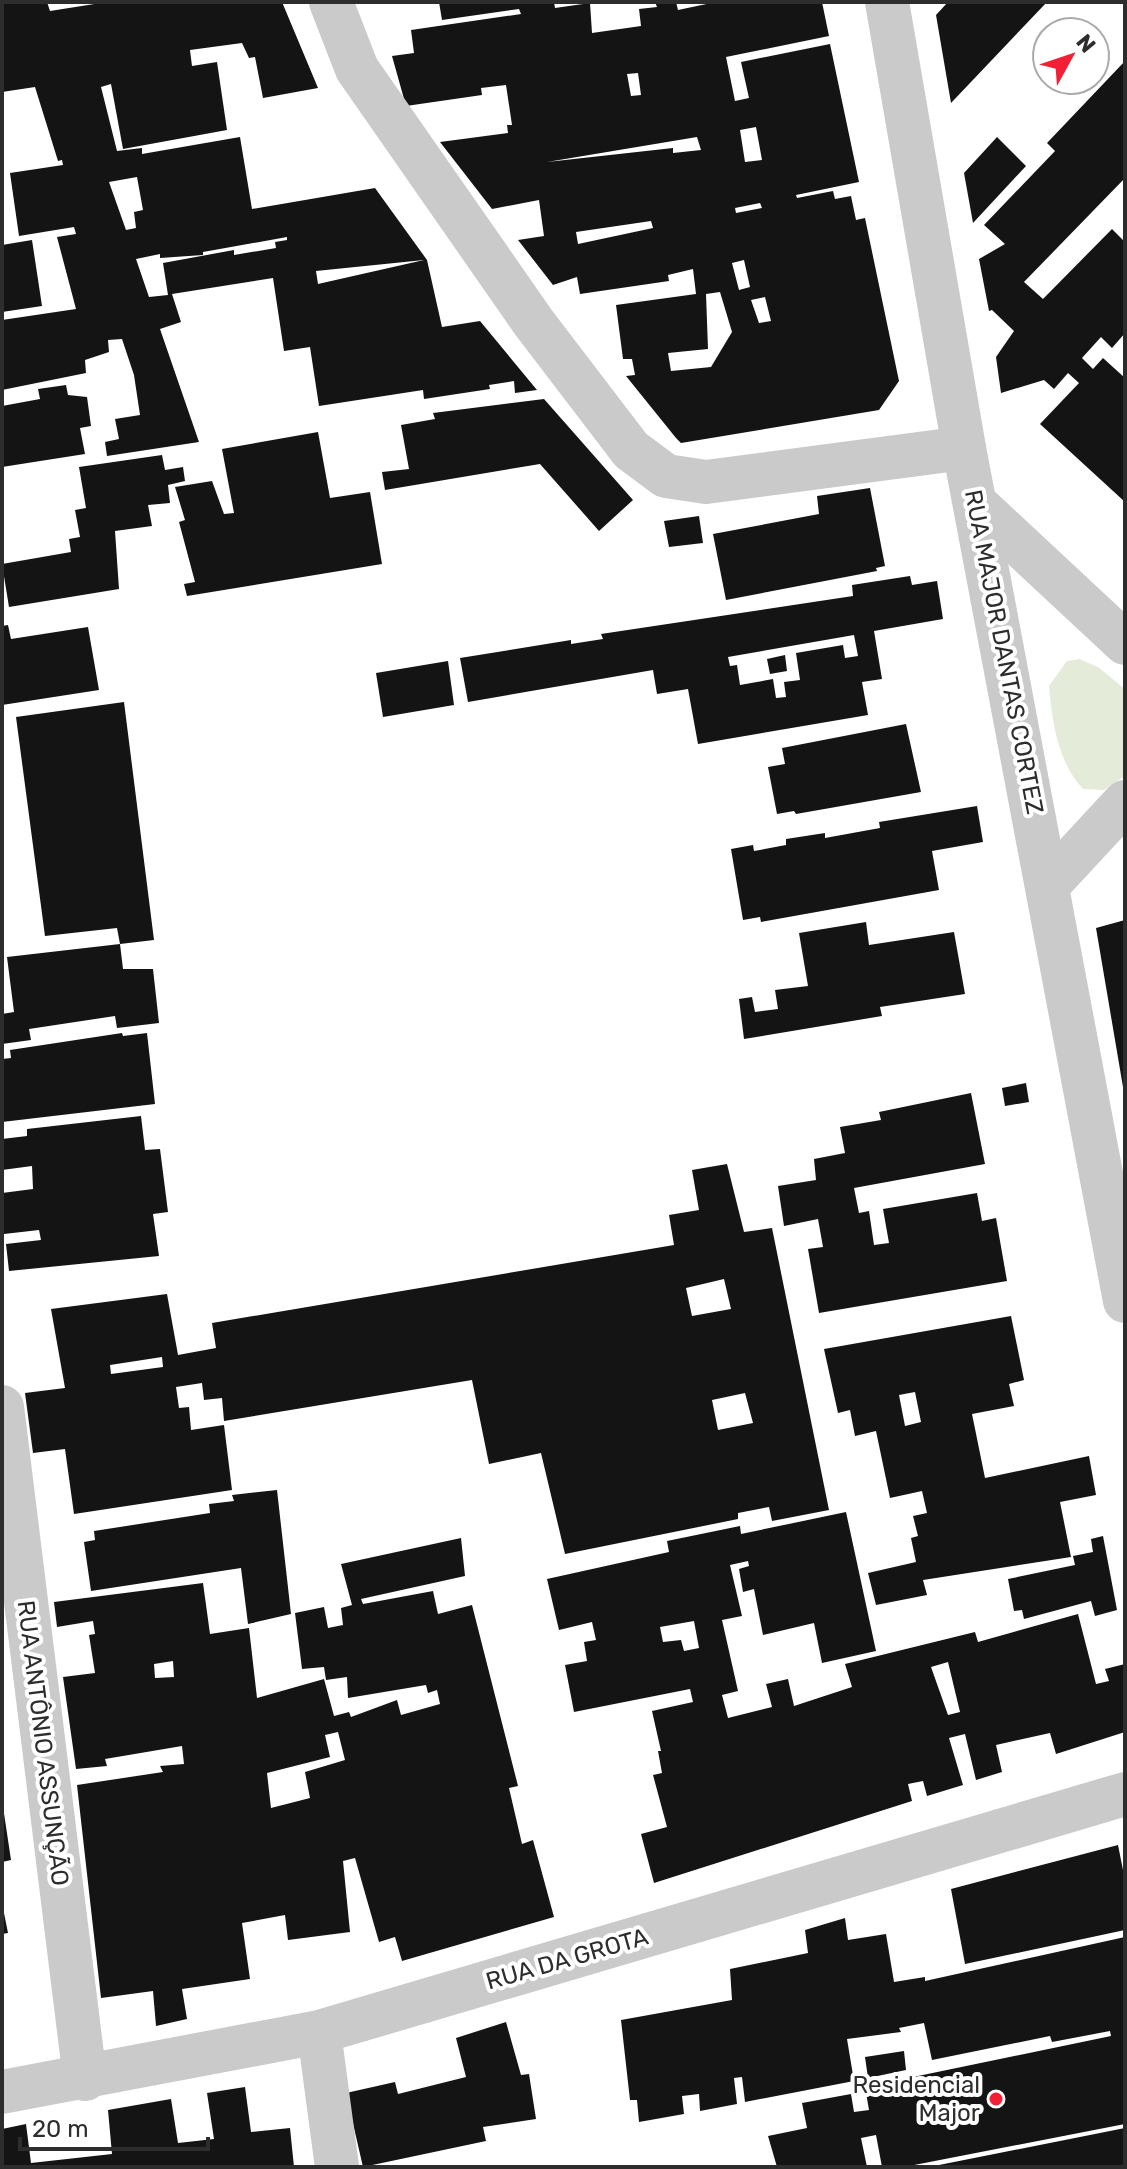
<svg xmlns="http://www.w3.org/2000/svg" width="1127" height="2169" viewBox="0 0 1127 2169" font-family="Rubik,sans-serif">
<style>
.green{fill:#e4ecd9}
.building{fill:#141414;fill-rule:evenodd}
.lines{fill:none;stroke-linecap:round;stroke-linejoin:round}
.minor{stroke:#cacaca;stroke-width:44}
.tertiary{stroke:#cacaca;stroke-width:44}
.poi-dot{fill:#f32035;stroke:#fff;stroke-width:3}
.labels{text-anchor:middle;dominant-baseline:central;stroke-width:8;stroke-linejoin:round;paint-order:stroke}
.street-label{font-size:24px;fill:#2d2d2d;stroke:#fff}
.poi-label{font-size:24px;fill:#2d2d2d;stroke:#fff;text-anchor:end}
</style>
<rect width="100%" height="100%" fill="#fff"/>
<path class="green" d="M1079,659L1098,667L1125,689V776L1104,790L1083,789C1058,762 1052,723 1049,686L1067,661Z"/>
<path class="building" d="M2,2H47L50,11L107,2H282L318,88L263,98L255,57L249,58L242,43L190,50L192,66L217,62L227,130L123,149L111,84L101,87L117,151L142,148V154L240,137L252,209L375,188L427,260L442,327L480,321L537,390L515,393L514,381L489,385L490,389L424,399L423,390L319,406L310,347L284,351L273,278L172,294L181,322L160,329L199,442L107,456L105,442L119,439L115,419L140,415L134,375L122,339L108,340L109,352L85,360L86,373L2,390V320L76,309L57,237L76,234L74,227L19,236L10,173L63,165L62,160L58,161L35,87L2,92ZM137,177L143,210L134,212L136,228L126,230L109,182ZM287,237V240L275,242L276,248L234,255V250L163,263L168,295L149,297L136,259L160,254V258L203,255V252ZM424,260L318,284L316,271Z
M439,2H554L555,8L590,3L592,33L641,26L639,9L657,7L655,2H676L678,10L716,2H822L829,36L726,57L735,101L749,98L741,62L830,44L859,182L796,195L797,198L833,191L835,199L851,196L856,220L865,218L899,381L879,410L681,443L676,438L626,376L635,375L632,359H623L616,305L696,294L693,269L668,275L669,281L580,294L577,277L553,285L518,240L544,236L539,200L492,209L440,142L508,133L507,125H512L506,85L481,88L482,95L406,106L392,56L414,53L411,30L521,14L519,9L442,20ZM638,73L641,95L631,96L627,74ZM756,127L762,160L745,162L740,130ZM697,137L701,150L673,153V148L547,162ZM760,203L762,208L736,213L735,208ZM651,221L653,228L578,244L576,232ZM744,260L750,287L739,290L732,263ZM720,292L732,332L711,367L671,371L668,353L708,349L706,294ZM765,297L771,321L759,323L751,300Z
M948,2H1047L951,103L936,15Z
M1125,61V178L1024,282L1043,299L1112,229L1125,242V333L1112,348L1101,337L1082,358L1093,369L1103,358L1125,378V502L1040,424L1079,383L1068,373L1054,389L1044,380L1001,393L996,357L1014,331L992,310L989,311L979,259L1005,244L984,225L1055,151L1047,143Z
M997,137L1026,166L973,223L964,173Z
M32,240L42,306L2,312V245Z
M66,385L68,395L87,397L91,426L80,428L85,454L2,467V406L40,399L38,389Z
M544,399L633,500L599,531L540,464L385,490L382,472L409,469L401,425L435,419L433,413Z
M318,432L330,498L370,492L382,564L187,596L184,584L195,582L179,522L185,520L175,487L212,481L224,514L234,513L222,449Z
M162,455L165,470L183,467L185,481L168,485L170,503L148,505L152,526L115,531L119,589L9,607L2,564L71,552L69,539L80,537L75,510L86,508L79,467Z
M870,488L885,566L876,568L877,571L726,600L713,534L819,514L817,496Z
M699,516L703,543L669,547L664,521Z
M910,576L912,585L937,581L943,619L874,631L882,679L862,682L868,715L698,744L688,689L657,694L653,670L468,702L460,658L571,640V644L603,639L601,634L853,596L852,585ZM854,635L858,656L845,658L843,645L796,653L800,680L784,682L786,697L776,698L773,679L740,685L737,665L730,666L728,657Z
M8,625L11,639L88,627L99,690L2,705V626Z
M785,655L787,671L770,674L767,659Z
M448,661L454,705L383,717L376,673Z
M124,702L154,940L120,944L117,928L45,936L16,717Z
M906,724L921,792L796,814L794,811L777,814L768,767L785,764L782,748Z
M977,806L983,842L932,851L939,890L761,922L760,917L743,920L731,849L753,845L754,851L786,845V839L825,833V838L880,828L879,822Z
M1125,920V1087H1123L1096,928Z
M866,922L869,945L954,932L965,994L880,1007L882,1016L744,1039L739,999L752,997L755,1012L778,1009L775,990L808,986L799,933Z
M120,944L123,969H153L159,1023L117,1028L115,1016L29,1029L31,1040L2,1044V1014L14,1012L7,957Z
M122,1033L123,1036L147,1033L155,1104L2,1122V1059L11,1058L10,1050Z
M1026,1083L1029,1102L1005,1106L1002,1088Z
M971,1093L985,1164L854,1188L859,1213L869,1211L874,1245L889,1243L883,1209L977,1193L982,1221L996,1218L1007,1281L819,1313L808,1249L823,1247L818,1219L784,1226L778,1186L816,1180L814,1159L845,1153L840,1127L881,1120L879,1112Z
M141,1116L145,1150L160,1149L168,1212L153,1214L159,1256L9,1271L6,1244L41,1240L39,1230L4,1234L2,1193L33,1189L32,1166L2,1170V1139L27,1136V1129Z
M727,1164L744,1232L772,1228L829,1510L772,1521L769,1507L738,1513V1519L565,1554L541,1453L489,1464L472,1380L224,1421L222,1398L204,1400L202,1383L176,1387L179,1408L189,1407L191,1430L224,1425L232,1490L74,1514L65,1449L33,1453L25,1393L65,1388L51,1309L167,1294L178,1355L216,1348L212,1323L674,1245L669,1215L699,1210L692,1170ZM724,1279L731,1309L692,1316L686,1288ZM162,1357L163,1367L111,1374L110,1365ZM745,1393L753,1423L718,1430L712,1400Z
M1011,1316L1024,1380L1009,1384L1014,1406L972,1414L985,1478L1089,1456L1096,1495L1060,1502L1071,1557L923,1580L927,1595L876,1605L868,1573L916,1562L911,1538L918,1536L913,1516L927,1513L922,1491L890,1498L876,1431L855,1436L850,1410L838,1413L824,1349ZM915,1392L921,1422L905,1426L899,1395Z
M277,1490L291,1614L248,1624L241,1568L91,1591L84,1542L95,1540L94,1531L210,1513L209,1504L234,1501L232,1495Z
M846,1512L876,1651L822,1663L814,1623L763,1635L754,1589L743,1592L739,1569L749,1566L748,1561L730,1565L742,1616L722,1620L738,1691L722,1695L728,1718L772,1707L766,1684L788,1679L794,1706L852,1687L845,1664L975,1632L978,1642L1078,1614L1096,1684L1109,1681L1105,1669L1125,1664V1732L1056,1754L1050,1733L996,1745L1002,1772L976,1780L965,1734L949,1738L963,1785L927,1796L923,1781L908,1784L912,1801L654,1883L641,1834L667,1827L653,1775L662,1773L658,1751H661L652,1711L693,1702L690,1689L574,1712L565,1665L587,1661L584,1642L596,1640L592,1622L559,1630L547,1579L669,1552L667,1541L740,1526L741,1534ZM694,1621L699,1648L684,1651L681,1640L663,1642L660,1627ZM948,1662L960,1712L948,1715L931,1667Z
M1103,1536L1117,1610L1095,1616L1091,1601L1024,1619L1022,1610L1014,1611L1008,1579L1075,1565L1073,1556L1093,1552L1091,1539Z
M461,1538L465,1576L361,1599L363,1604L433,1591L438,1614L472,1605L518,1786L509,1788L522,1844L533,1840L554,1917L402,1961L395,1937L379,1942L355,1858L343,1861L350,1932L288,1940L285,1915L242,1923L250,1979L182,1989L187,2019L156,2026L153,1991L101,1998L77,1785L163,1772L160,1766L184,1764L182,1746L105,1759L107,1766L76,1769L63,1677L95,1673L89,1635L95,1634L93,1621L57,1627L54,1602L203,1583L210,1634L249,1628L257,1698L324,1679L334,1716L349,1712L351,1717L397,1700L401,1715L440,1704L437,1690L428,1693L426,1685L348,1698L347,1677L326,1680L324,1667L302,1669L295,1613L324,1607L328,1628L343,1625L341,1608L352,1605L341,1564ZM173,1661L174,1677L155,1678L154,1664ZM338,1732L345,1760L305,1772L310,1798L271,1808L267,1773L330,1757L325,1735Z
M2,1800L11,1860L2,1862Z
M1118,1845L1125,1880V1930L965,1964L951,1889Z
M2,1903L8,1933L2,1934Z
M845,1918L848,1940L886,1934L894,1982L925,1977V1981L1125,1937V2124L904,2167H882L876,2135L861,2138L867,2167H777L768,2136L807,2128L802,2103L851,2094L854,2112L869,2110L865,2087L1111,2036L1110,2031L1052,2042L1050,2036L932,2060L924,2023L899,2028L901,2032L847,2039L854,2081L745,2102L742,2077L734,2078L737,2104L700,2111L699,2094L682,2096L684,2114L639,2122L637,2100H630L621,2020L732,2000L730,1969L808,1953L805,1930Z
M506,2022L521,2075L529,2074L536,2119L483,2127L486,2141L363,2167L346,2093L395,2082L398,2094L466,2077L456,2038Z
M904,2051L906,2070L868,2078L865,2057Z
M245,2087L251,2132L290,2128L294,2167H2V2129L26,2124L31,2163L112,2154L108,2110L171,2099L178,2143L214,2139L207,2093Z
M1125,2128V2167H934V2166Z"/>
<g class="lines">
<path class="minor" d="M331,2L357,69L534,323L631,450L666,476L706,482L964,448
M977,505L1125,643
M1048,885L1125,802
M2,1407L85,2079
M319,2032L337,2167
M2,2092L319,2032L1125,1794"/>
<path class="tertiary" d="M887,2L964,448L1125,1301"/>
</g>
<circle class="poi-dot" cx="996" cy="2099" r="8"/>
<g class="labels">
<g class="street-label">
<text transform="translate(1004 652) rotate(79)">RUA MAJOR DANTAS CORTEZ</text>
<text transform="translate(43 1743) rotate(83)">RUA ANTÔNIO ASSUNÇÃO</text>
<text transform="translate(567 1959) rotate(-16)">RUA DA GROTA</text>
</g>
<g class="poi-label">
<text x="980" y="2085">Residencial<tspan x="980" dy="28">Major</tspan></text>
</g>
</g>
<rect width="1127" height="2169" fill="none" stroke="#2d2d2d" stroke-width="8"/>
<g transform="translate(1071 56) rotate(50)"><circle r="38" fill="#ffffff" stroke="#ababab" stroke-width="2"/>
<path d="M0-6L14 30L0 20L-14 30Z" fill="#f32035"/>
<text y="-12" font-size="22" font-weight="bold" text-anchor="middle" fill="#2d2d2d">N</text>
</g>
<path d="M20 2137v12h188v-12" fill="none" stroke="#2d2d2d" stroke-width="4"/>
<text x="32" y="2137" font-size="24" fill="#2d2d2d" stroke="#ffffff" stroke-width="6" paint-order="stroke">20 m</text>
</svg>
